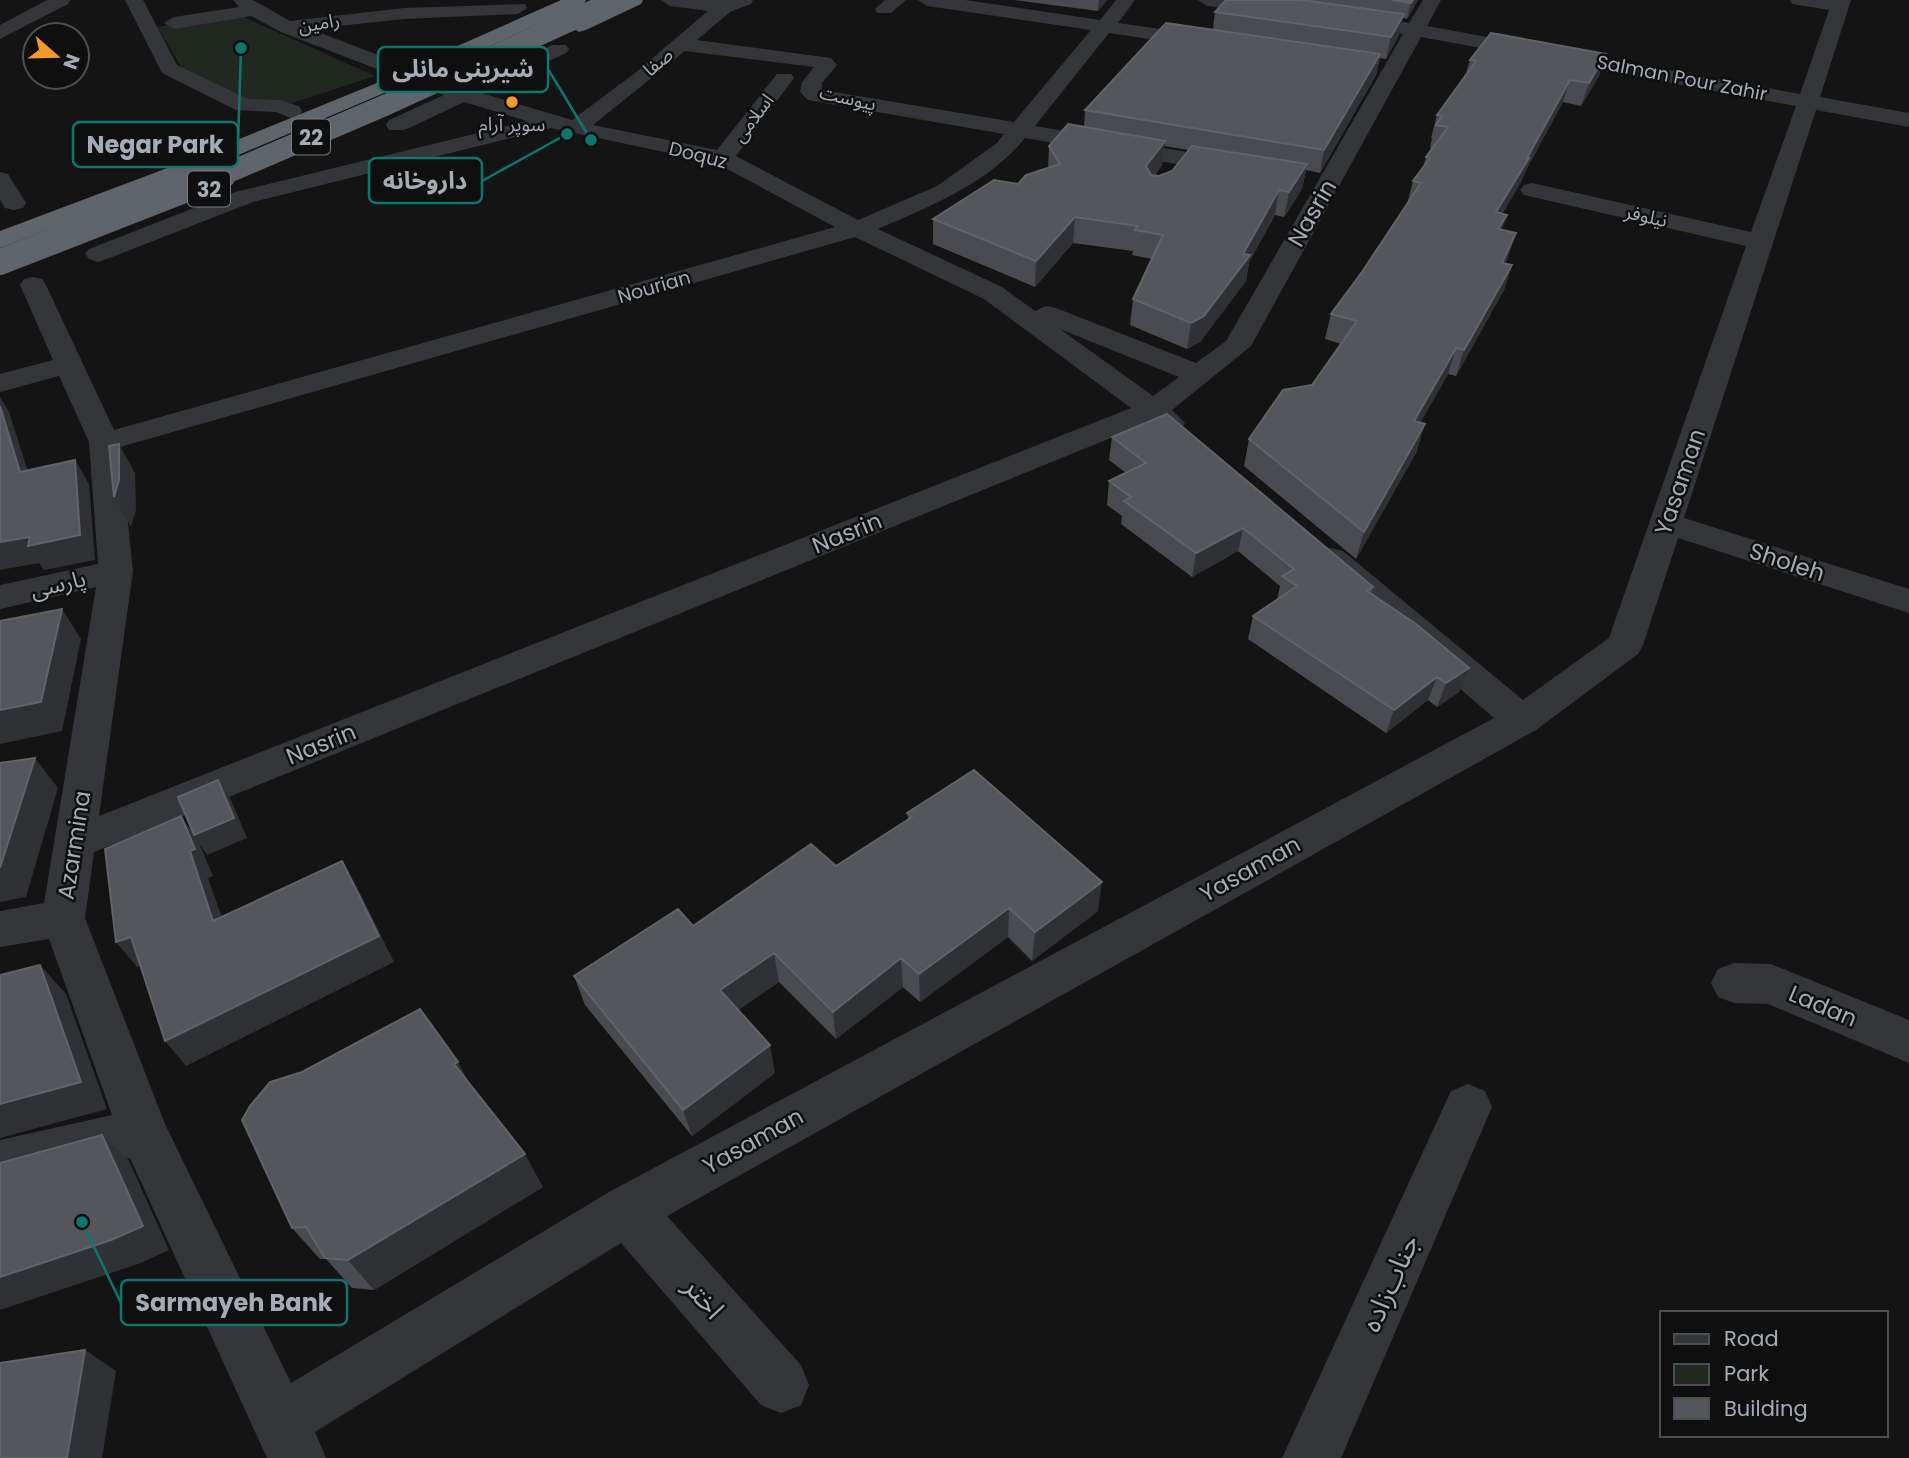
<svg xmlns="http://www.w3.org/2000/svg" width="1909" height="1458" viewBox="0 0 1909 1458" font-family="Poppins,'Noto Sans Arabic',sans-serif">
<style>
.green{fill:#202820}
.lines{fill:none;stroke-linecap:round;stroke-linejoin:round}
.minor{fill:#35363a;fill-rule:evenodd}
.highway{fill:#60656b;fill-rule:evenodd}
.highway-bridge-far1{stroke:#60656b;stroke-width:21}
.highway-bridge{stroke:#60656b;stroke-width:26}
.wall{fill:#4a4b50;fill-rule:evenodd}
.shaded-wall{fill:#303134}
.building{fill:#54565b;stroke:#606369;stroke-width:2}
.poi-dot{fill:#f3982d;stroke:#0f0f10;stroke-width:2.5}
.labels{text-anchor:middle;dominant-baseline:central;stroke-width:5;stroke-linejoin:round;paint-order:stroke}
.far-street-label{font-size:19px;fill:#a5acb6;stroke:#0f0f10}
.far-poi-label{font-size:19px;fill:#a5acb6;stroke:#0f0f10}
.shield{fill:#0f0f10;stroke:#787d84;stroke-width:2}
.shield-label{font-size:21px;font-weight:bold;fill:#a5acb6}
.street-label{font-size:23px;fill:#a5acb6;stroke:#0f0f10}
.near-street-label{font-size:28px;fill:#a5acb6;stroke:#0f0f10}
.leader{fill:none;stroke:#0f766e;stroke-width:2.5}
.callout-dot{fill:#0f766e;stroke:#0f0f10;stroke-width:2.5}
.callout{fill:#0f0f10;stroke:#0f766e;stroke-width:2.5}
.callout-label{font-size:24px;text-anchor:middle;font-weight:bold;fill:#a5acb6}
</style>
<rect width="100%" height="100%" fill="#141415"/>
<path class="green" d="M237,14L375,76L289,104L249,103L182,68L157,27Z"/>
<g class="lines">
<path class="minor" d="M47,0H70L68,4L0,39V25Z
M125,0H143L177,65L248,99L280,100L299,106L302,111L299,116L291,118L276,112L236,110L162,73Z
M233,0H253L290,21L404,8L525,4L527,8L518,14L404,19L310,29L462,87L552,45H566L569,49L566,53L481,93L572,120L635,73L708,11L670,6L661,0H753L751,4L730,12L697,40L831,58L837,65L822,83V90L1014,122L1091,30L927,6L918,0H965L1100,20L1116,0H1135L1118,23L1209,36L1216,38L1219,42L1216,46L1209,48L1109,33L1035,126L1234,160L1242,162L1246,167L1242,172L1234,174L1025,138C988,184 930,206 878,229L1002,287L1035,311L1046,306L1056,308L1196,363L1226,341L1403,34L1385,30L1382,26L1392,20L1409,23L1423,0H1441L1427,26L1800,94L1829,10L1792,4L1790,0H1851L1820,97L1909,113V127L1816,110L1684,518L1909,589V613L1678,538L1643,645L1638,654L1536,730L667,1216L801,1365L809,1385L801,1405L781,1413L761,1405L621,1243L315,1432L326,1458H267L130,1158L0,1188V1140L112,1115L49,939L0,947V911L44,903L96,587L0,609V585L98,564L89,442L59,376L0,392V374L53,360L20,285L24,279L33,277L42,279L46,285L114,430L835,227L716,163L551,128L253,202L107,259L98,262L89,259L85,254L89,249L235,192L527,121L464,102L405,130H389L386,125L389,120L444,95L281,32L251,16L174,29L164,23L174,17L239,7ZM1421,37L1796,106L1751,232L1532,183L1524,185L1520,190L1524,195L1746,246L1609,638L1523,700L1343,551L1331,548L1319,551L1314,559L1319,567L1494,718L609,1192L291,1383L165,1124L85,918L94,852L1150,422C1161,430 1168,433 1181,429L1185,423L1172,410L1251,346ZM685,51L814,67L802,82L800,92L808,100L1004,134L997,143L937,186L858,220L736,156L794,78L791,74H777L717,150L593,125ZM855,237L984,299L1131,408L99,816L133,571L120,447ZM1060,329L1179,377L1153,396Z
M885,0H906L891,13H877L875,9Z
M1198,0H1249L1281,5L1283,9L1274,15L1207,6Z
M0,172L8,174L26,203L23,208L14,210L5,208L0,200Z
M1734,963L1771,964L1909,1020V1063L1768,1004L1734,1003L1718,997L1711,983L1718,969Z
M1468,1084L1485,1091L1492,1107L1341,1458H1282L1451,1091Z"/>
<path class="highway" d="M561,0H586L584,4L431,72H417L414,68L417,64Z
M619,0H643L641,4L586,30L579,32L569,26L572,22Z
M377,83L384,85L388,89L384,93L194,174L0,248V231L178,164Z"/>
<path class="highway-bridge-far1" d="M218,177L388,104L616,0"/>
<path class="highway-bridge" d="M0,262L223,175"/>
</g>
<path class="wall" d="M1015,0H1107L1098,11Z
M1226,0H1418L1407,19L1403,18L1399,35L1386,59L1380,58L1376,75L1320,173L1306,170L1302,189L1284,217L1275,215L1249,262L1246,281L1200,342L1187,349L1130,325L1133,299L1152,259L1132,255L1133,251L1073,243L1035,287L933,244V219L1018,184L1048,168L1049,146L1084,127L1085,110L1213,30L1215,12ZM1164,146L1189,150L1172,171L1159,176L1155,175L1162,165Z
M1606,54L1599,76L1581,106L1563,102L1525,172L1521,182L1502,214V230L1516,233L1505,263L1512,265L1504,290L1456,376L1448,374L1420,423L1417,451L1356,559L1244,466L1249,439L1312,385L1341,344L1325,339L1331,314L1362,272L1407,204L1413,181L1423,167L1426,157L1432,148H1430L1432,138H1431L1437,115L1465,77L1470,60Z
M1112,437L1373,587L1371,594L1469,668L1459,692L1437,707L1428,700L1386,733L1248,639L1253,616L1277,600L1280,586L1238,551L1192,577L1121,524L1122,516L1107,505L1109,481L1126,473L1109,460Z
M907,813L1098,911L1032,961L1008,937L920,1002L903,987L836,1039L779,982L738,1010L775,1073L692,1136L585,1005L574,976L836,866L908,819Z
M469,1083L543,1187L374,1290L352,1288L326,1259H320L292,1228Z"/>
<path class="shaded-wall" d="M1099,0H1107L1098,11Z
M1413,0H1418L1407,19L1411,3Z
M1404,14L1399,35L1386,59L1391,37Z
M1380,54L1376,75L1320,173L1324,150Z
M1606,54L1599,76L1581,106L1589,83Z
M1570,80L1563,102L1525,172L1521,182L1488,237L1496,212Z
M1165,141L1162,165L1143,190L1146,166Z
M1307,164L1302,189L1284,217L1289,192Z
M1279,190L1275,215L1249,262L1246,281L1200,342L1187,349L1191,323L1243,254Z
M1507,215L1499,239L1498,229Z
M1075,217L1073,243L1035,287L1036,261Z
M1516,233L1508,258L1494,288L1502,263Z
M1512,265L1504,290L1456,376L1464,350Z
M1456,348L1448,374L1406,448L1414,421Z
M0,397L9,412L36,497L20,472L0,406Z
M1425,424L1417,451L1356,559L1364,532Z
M119,444L135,473L136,510L131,527L114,497Z
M75,460L89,484L95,560L44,570L39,563L0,570V542Z
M1243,528L1238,551L1192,577L1196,553Z
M62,609L81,639L62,731L0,744V710Z
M1469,668L1459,692L1437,707L1446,683Z
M1437,677L1428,700L1386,733L1394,710Z
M35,758L58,788L26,897L0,902V868Z
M218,780L231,800L247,838L207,855L199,843L213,876L208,878L232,946L213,921L190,851L181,816L194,835Z
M342,861L357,887L394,962L186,1066L165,1041Z
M1102,882L1098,911L1032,961L1035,932Z
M1009,908L1008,937L920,1002L919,974Z
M131,937L151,962L137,967L116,942Z
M774,953L779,982L727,1018L720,990Z
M901,958L903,987L836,1039L833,1012Z
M40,965L66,994L107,1109L0,1138V1104Z
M770,1045L775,1073L692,1136L683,1110Z
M458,1062L477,1097L454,1064Z
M102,1135L129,1161L169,1250L138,1264L0,1310V1277Z
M525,1154L543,1187L374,1290L348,1260Z
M85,1350L116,1371L102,1458H67Z"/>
<path class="building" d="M1226,0H1301L1404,14L1391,37L1215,12Z
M1392,0H1413L1411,3Z
M1166,23L1380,54L1324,150L1085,110Z
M1491,33L1606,54L1589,83L1570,80L1527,158H1529L1496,212L1507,215L1498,229L1516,233L1502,263L1512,265L1464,350L1456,348L1414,421L1425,424L1364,532L1249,439L1283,390L1312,385L1357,321L1331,314L1362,272L1421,183L1413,181L1430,158L1426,157L1448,127L1436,125L1442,116L1437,115L1476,61L1470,60Z
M1068,124L1165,141L1146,166L1151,175L1159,176L1172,171L1192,146L1307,164L1289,192L1279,190L1243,254L1250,255L1204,316L1191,323L1133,299L1163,235L1135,230L1138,226L1075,217L1036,261L933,219L994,180L1018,184L1026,175L1060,164L1049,146Z
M0,406L20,472L75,460L80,535L28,546L30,537L0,542Z
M1167,414L1373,587L1367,591L1416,624L1469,668L1446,683L1437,677L1394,710L1253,616L1297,586L1282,576L1294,569L1243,528L1196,553L1124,501L1131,497L1109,481L1146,463L1112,437Z
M119,444V480L114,497L109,446Z
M62,609L41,702L0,710V621Z
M35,758L0,868V763Z
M974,770L1102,882L1035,932L1009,908L919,974L901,958L833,1012L774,953L720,990L770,1045L683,1110L574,976L678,909L693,926L811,844L836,866L912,817L907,813Z
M218,780L234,818L194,835L178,797Z
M181,816L195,849L190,851L213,921L342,861L379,936L165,1041L131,937L116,942L105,849Z
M40,965L81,1082L0,1104V975Z
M420,1009L458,1062L454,1064L525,1154L348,1260L325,1258L306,1227L292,1228L242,1120L250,1106L270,1082L302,1072Z
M102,1135L143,1226L111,1240L0,1277V1163Z
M85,1350L67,1458H0V1363Z"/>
<circle class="poi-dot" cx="512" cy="102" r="7"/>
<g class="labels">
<g class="far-street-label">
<text transform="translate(319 23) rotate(-9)">رامین</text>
<text transform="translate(658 62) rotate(-41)">صفا</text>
<text transform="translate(1682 78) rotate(11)">Salman Pour Zahir</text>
<text transform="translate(848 98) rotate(13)">پیوست</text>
<text transform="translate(753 118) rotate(-53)">اسلامی</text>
<text transform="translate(698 155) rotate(14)">Doquz</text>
<text transform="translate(1646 216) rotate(13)">نیلوفر</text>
<text transform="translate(654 287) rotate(-16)">Nourian</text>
</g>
<g class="far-poi-label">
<text x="512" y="124">سوپر آرام</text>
</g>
<g class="shield">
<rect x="292" y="119.5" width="38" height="35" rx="5"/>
<rect x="188" y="171.5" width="42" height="35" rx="5"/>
</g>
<g class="shield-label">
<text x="311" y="137">22</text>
<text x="209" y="189">32</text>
</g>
<g class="street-label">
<text transform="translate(1312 213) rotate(-60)">Nasrin</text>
<text transform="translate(1680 482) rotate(-71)">Yasaman</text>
<text transform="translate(847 533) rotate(-22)">Nasrin</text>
<text transform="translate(1787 562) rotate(18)">Sholeh</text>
<text transform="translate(58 584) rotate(-13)">پارسی</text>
<text transform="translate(321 744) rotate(-22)">Nasrin</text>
<text transform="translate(74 845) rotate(-81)">Azarmina</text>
<text transform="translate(1250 869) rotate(-29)">Yasaman</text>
<text transform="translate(1823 1006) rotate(23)">Ladan</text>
<text transform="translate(753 1141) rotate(-29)">Yasaman</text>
</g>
<g class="near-street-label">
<text transform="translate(1390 1283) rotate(-66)">جناب‌زاده</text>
<text transform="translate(704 1298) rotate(49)">اختر</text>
</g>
</g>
<path class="leader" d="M591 140L548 69M241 48L238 144M567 134L482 181M82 1222L121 1303"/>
<g class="callout-dot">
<circle cx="591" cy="140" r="7"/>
<circle cx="241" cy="48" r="7"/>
<circle cx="567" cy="134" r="7"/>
<circle cx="82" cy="1222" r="7"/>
</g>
<g class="callout">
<rect x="378" y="47" width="170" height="45" rx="7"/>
<rect x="73" y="122" width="165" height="45" rx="7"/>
<rect x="369" y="158" width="113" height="45" rx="7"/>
<rect x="121" y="1280" width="226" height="45" rx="7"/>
</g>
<g class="callout-label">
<text x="463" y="77">شیرینی مانلی</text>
<text x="155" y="153">Negar Park</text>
<text x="425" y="189">داروخانه</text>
<text x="234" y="1311">Sarmayeh Bank</text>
</g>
<rect x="1660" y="1311" width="228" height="126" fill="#0f0f10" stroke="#4b4e52" stroke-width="2"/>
<rect x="1674" y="1334" width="35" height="10" fill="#35363a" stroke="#4b4e52" stroke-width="2"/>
<text x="1724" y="1346" font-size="21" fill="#a5acb6">Road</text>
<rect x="1674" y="1364" width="35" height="21" fill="#202820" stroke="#4b4e52" stroke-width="2"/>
<text x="1724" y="1381" font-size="21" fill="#a5acb6">Park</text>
<rect x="1674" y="1398" width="35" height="21" fill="#54565b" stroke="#4b4e52" stroke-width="2"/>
<text x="1724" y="1416" font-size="21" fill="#a5acb6">Building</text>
<g transform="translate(56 56) rotate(110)"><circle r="33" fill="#0f0f10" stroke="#4b4e52" stroke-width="2"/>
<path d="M0-5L12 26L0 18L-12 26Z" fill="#f3982d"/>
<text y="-10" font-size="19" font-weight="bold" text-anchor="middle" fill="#a5acb6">N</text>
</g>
</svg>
